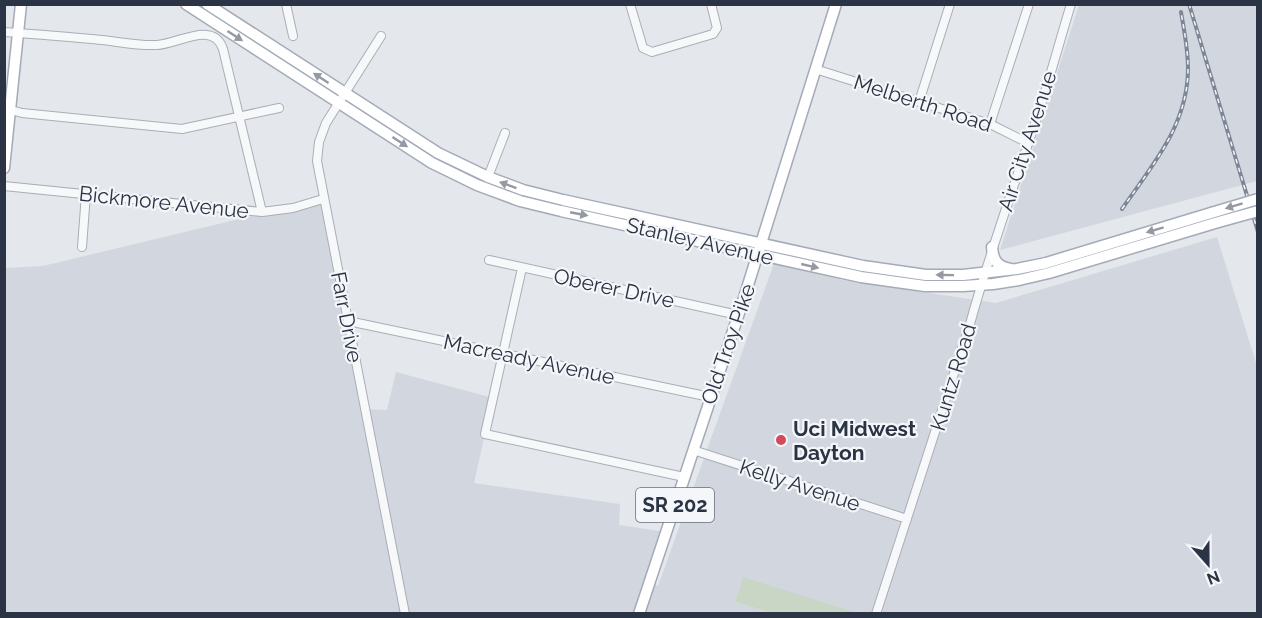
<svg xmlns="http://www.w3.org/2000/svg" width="1262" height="618" viewBox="0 0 1262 618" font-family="Raleway,sans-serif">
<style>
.built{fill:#d2d6de}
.green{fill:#c9d6c5}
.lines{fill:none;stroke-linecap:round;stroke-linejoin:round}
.minor-casing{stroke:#a9aeb7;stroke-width:10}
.major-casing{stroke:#a3abb8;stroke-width:13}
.minor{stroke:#f7f8fa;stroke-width:8}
.major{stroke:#fff;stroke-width:10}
.rail-casing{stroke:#7d8696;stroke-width:4}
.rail{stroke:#f4f6f9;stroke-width:1.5;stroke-dasharray:4.5;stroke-linecap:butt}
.major-bridge-casing{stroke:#a3abb8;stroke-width:13;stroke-linecap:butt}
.major-bridge{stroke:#fff;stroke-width:10}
.oneway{fill:#959aa2}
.poi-dot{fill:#d1495b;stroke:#f4f6f9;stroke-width:2}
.labels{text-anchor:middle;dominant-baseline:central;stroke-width:4.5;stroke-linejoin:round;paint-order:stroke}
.shield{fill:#f4f6f9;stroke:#676e7b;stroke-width:1.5}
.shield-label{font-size:20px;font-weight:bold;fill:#2b3445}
.street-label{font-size:21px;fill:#2b3445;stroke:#f4f6f9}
.poi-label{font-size:21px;font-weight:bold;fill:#2b3445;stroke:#f4f6f9;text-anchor:start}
</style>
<rect width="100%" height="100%" fill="#e4e7ec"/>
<path class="built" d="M1079,5H1257V181L1000,250Z
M323,199L365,409L387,410L396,372L493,398L474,483L620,504L619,525L666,532L650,584L658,586L776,258L842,280L996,303L1217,237L1257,366V613H858L743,578L735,602L771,613L5,614V268L43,266Z"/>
<path class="green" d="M743,577L858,613H771L735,602Z"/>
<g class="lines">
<g class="minor-casing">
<path id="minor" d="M286,4L293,36
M630,4L643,48L652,52L713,34L717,28L711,4
M4,32C37,34 69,37 102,40C120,42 139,46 157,45C178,44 213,20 223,49L262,212
M381,36L326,123L319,142L317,161L405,614
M815,69L990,124L1028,143
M919,102L950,4
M4,108L22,113L182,129L279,108
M990,124L1029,4
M488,177L505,133
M4,186L262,212L293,208L323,199
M82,247L86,194
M489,260L738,315
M522,268L485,434L684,477
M348,321L710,397
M693,450L907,519
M876,614L970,324C987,262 1008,202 1029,141C1045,96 1057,50 1071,4"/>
</g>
<g class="major-casing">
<path id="major" d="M186,4L432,163L477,185L520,201L561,211L861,277L925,286H963L993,284L1019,280L1049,273L1215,223
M207,4L438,153L488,177L523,190L563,200L863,266L926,275H963L1017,269L1046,263L1211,213
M4,168L21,4
M992,247C993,260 997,267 1011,269
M639,614L743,301L836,4"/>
</g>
<use href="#minor" class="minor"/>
<use href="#major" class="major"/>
<g class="rail-casing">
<path id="rail" d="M1189,4L1258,232
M1122,209C1153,164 1188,125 1188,68C1188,49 1184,30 1181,12"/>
</g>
<use href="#rail" class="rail"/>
<g class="major-bridge-casing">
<path id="major-bridge" d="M1211,213L1258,199
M1215,223L1258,211"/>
</g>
<use href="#major-bridge" class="major-bridge"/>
</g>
<defs><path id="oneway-solid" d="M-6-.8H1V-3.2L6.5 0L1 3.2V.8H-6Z" transform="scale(1.5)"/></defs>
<g class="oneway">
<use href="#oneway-solid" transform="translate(235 36) rotate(33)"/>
<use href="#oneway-solid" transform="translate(321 78) rotate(-147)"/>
<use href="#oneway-solid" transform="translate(400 142) rotate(33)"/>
<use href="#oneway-solid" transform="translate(508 185) rotate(-160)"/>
<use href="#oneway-solid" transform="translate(1234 206) rotate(163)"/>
<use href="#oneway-solid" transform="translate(579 214) rotate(11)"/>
<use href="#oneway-solid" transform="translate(1155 230) rotate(163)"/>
<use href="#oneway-solid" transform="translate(810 266) rotate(13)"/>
<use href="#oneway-solid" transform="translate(945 275) rotate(-179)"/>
</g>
<circle class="poi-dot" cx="781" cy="440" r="6"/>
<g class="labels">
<rect class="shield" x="636" y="488" width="78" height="34" rx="4.5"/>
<g class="shield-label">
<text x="675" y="505">SR 202</text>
</g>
<g class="street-label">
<text transform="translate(923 103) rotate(18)">Melberth Road</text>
<text transform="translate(1027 141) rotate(-72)">Air City Avenue</text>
<text transform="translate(164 202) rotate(6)">Bickmore Avenue</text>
<text transform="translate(700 241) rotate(13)">Stanley Avenue</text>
<text transform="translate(614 288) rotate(12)">Oberer Drive</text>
<text transform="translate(347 317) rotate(79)">Farr Drive</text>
<text transform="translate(728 344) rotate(-71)">Old Troy Pike</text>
<text transform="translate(529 359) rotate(12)">Macready Avenue</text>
<text transform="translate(953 377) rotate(-73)">Kuntz Road</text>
<text transform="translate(800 485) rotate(18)">Kelly Avenue</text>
</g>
<g class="poi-label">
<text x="793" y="428">Uci Midwest<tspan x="793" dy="24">Dayton</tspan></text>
</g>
</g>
<rect width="1262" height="618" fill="none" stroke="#2b3445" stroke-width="12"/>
<g transform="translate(1208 564) rotate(159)" stroke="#f4f6f9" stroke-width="4.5" paint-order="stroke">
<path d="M0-4.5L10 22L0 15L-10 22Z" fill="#2b3445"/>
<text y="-9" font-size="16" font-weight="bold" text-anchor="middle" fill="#2b3445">N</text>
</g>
</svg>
